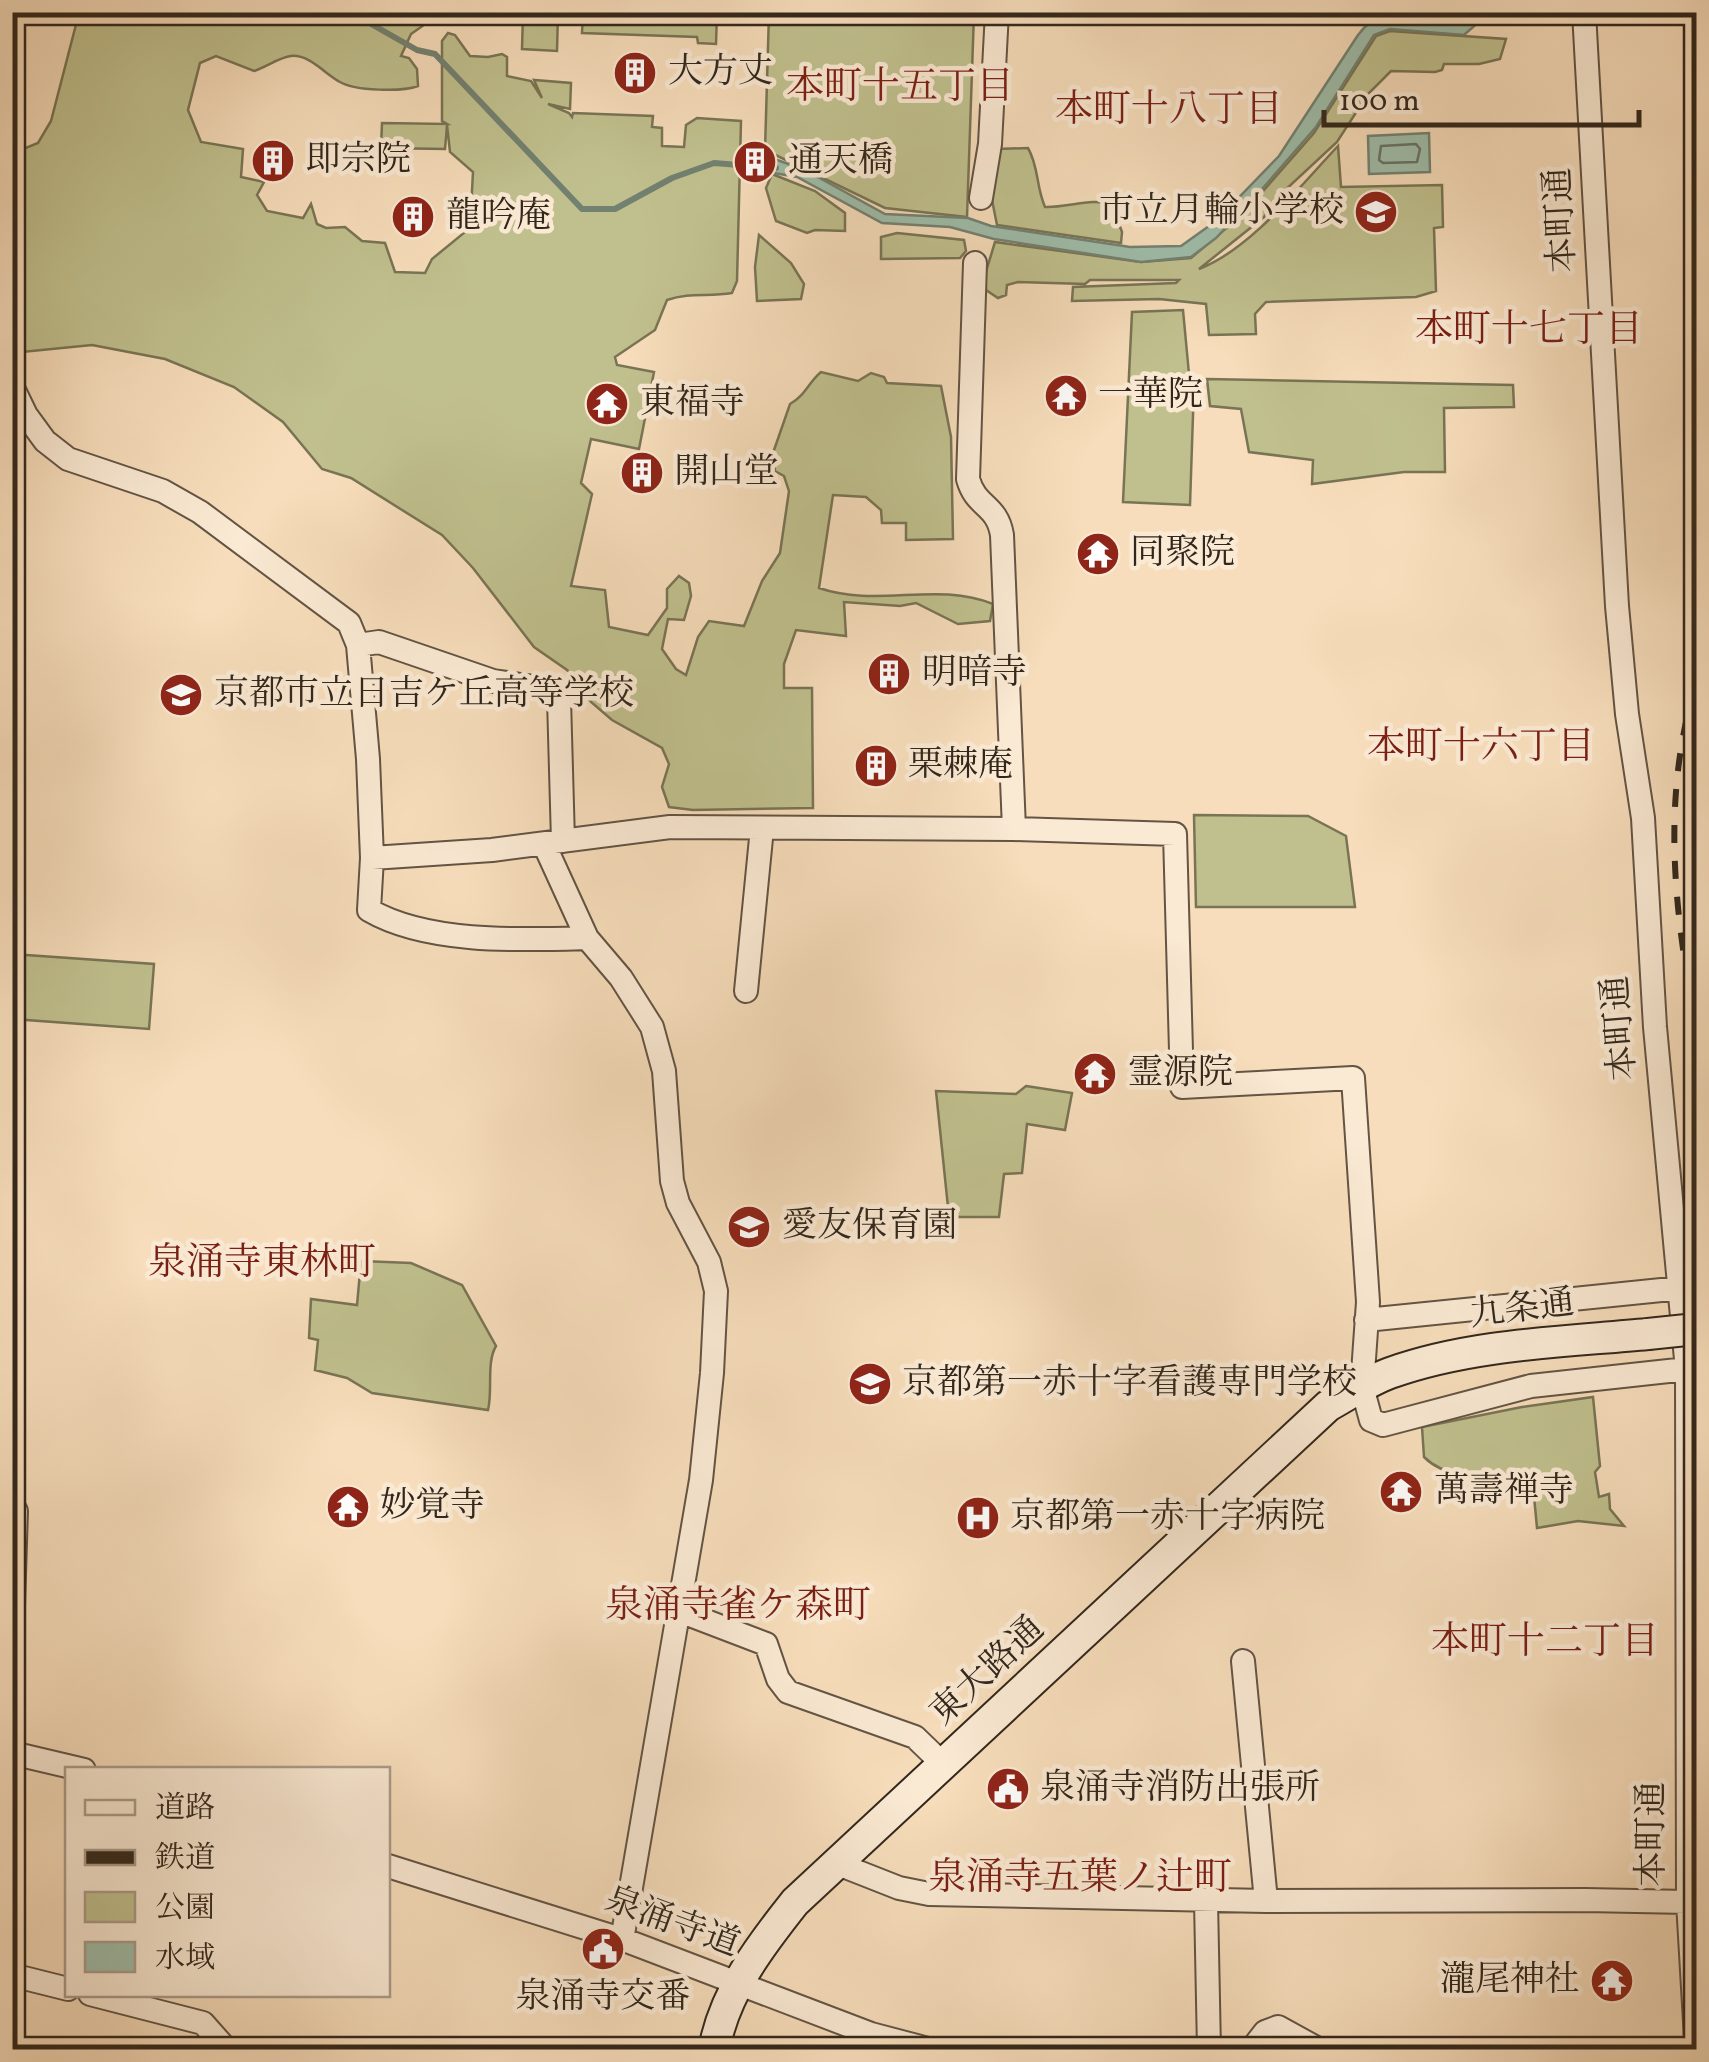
<svg xmlns="http://www.w3.org/2000/svg" width="1709" height="2062" viewBox="0 0 1709 2062" font-family="Vollkorn,'Noto Serif JP',serif">
<style>
.green{fill:#c0c08e;stroke:#797455;stroke-width:2.5}
.water{fill:#9ebdaa;stroke:#738171;stroke-width:2.5}
.lines{fill:none;stroke-linecap:round;stroke-linejoin:round}
.shore{stroke:#687263;stroke-width:2.5}
.stream{stroke:#738171;stroke-width:6}
.street-casing{stroke:#635444;stroke-width:26}
.secondary-casing{stroke:#32271c;stroke-width:34}
.street{stroke:#fae9d3;stroke-width:22}
.secondary{stroke:#fae9d3;stroke-width:30}
.rail{stroke:#32271c;stroke-width:6;stroke-dasharray:18 18;stroke-linecap:butt}
.secondary-bridge-casing{stroke:#32271c;stroke-width:34;stroke-linecap:butt}
.secondary-bridge{stroke:#fae9d3;stroke-width:30}
.labels{text-anchor:middle;dominant-baseline:central;stroke-width:9;stroke-linejoin:round;paint-order:stroke}
.poi-label{font-size:35px;fill:#32271c;stroke:#fae9d3;text-anchor:start}
.street-label{font-size:35px;fill:#32271c;stroke:#fae9d3}
.neighbourhood-label{font-size:38px;fill:#7a1f14;stroke:#fae9d3}
</style>
<rect width="100%" height="100%" fill="#f7ddbb"/>
<filter id="stains"><feTurbulence type="fractalNoise" baseFrequency=".002" numOctaves="4"/><feColorMatrix values="0 0 0 0 .2 0 0 0 0 .09 0 0 0 0 .02 0 0 0 .5 -.17"/></filter>
<radialGradient id="worn" r=".72"><stop offset=".6" stop-color="#630" stop-opacity="0"/><stop offset="1" stop-color="#630" stop-opacity=".3"/></radialGradient>
<path class="green" d="M79,13H441L411,34L401,56L409,58L417,69L418,86C402,92 355,91 340,82C325,74 309,54 291,56C280,57 266,67 254,71L216,56L200,63L188,110L201,142L243,149L241,177L264,182L257,195L267,211L303,218L311,204L317,224L326,228L345,227L362,241L385,243L395,272L425,273L432,259L470,228L473,172L450,152L447,125L445,149L381,148L382,123L447,124L442,121V41L448,33L455,35L470,56L488,57L502,54L507,57V76L531,81L542,98L534,80L571,83L570,109L548,104L569,113L572,117L573,113L653,116L652,127L662,128V146L684,147L686,125L697,118L741,121L737,281L732,293C708,297 690,292 667,300L655,330L615,357L617,365L654,372L639,449L591,439L581,483L592,494L571,586L605,590L609,627L648,635L667,608V589L679,576L689,583L691,596L684,620L668,619L662,649L676,669L686,675L698,637L709,621L744,626L762,581L780,553L789,491L784,476L775,471L773,453L790,404C805,396 808,383 821,372L858,381L871,373L884,377L887,383L941,386L951,437L953,539L906,540V523H882L881,510L866,497L833,495L819,588C878,608 936,581 993,604L990,621L958,624L916,603L900,606L844,602L846,636L796,630L784,664V688H812L813,808L693,810L669,807L662,787L669,764L662,748L612,720L591,702L567,670L534,647L473,568L442,535L351,478L322,469L283,422L234,387L165,359L92,345L22,352L13,343V153L38,143L51,121Z
M523,13H558L557,51L522,49Z
M583,13H717L716,44L698,43L697,37L582,33Z
M769,13H974L967,217L885,208L765,150Z
M1390,31L1506,39L1500,59L1479,64H1444L1442,70L1435,72L1391,71L1368,94L1337,142L1283,192L1264,217L1199,269C1251,249 1300,186 1338,146L1341,187L1442,185L1443,227L1434,228L1436,291L1416,297L1266,302L1255,314L1256,334L1209,335L1206,304L1159,299L1072,301L1073,287L1176,283L1179,280H1090L1085,284L1018,282L1007,285L1006,295L998,298L986,290L985,275L995,242L1141,262L1191,258L1243,214L1314,133L1376,36Z
M1028,148C1039,167 1036,187 1045,207C1067,208 1093,197 1112,205L1122,232L1121,243L997,225L990,190L997,149Z
M772,174L815,191L845,213V231L815,230L807,233L776,221L766,188Z
M897,233L964,240L966,251L960,258L881,259V237Z
M759,235L791,263L804,284L801,299L757,301L755,267Z
M1183,310L1189,374L1194,385L1190,505L1123,502L1132,312Z
M1207,379L1513,385L1514,407L1444,408L1445,472H1404L1312,484L1313,460L1249,452L1241,409L1210,406Z
M1194,815L1308,816L1346,836L1355,907H1196Z
M12,954L154,964L149,1029L13,1019Z
M1026,1086L1072,1093L1065,1130L1027,1124L1022,1173L1004,1174L999,1217H949L936,1091L1016,1094Z
M361,1261L411,1263L462,1285L496,1346C486,1363 493,1390 488,1410L372,1393L347,1378L315,1370L318,1340L309,1338L311,1299L357,1305Z
M1593,1397L1600,1466L1595,1472L1599,1497L1609,1494L1610,1509L1624,1526L1578,1521L1537,1528L1532,1475C1495,1475 1451,1484 1424,1457L1422,1427L1522,1407Z"/>
<path class="water" d="M1476,13H1489L1464,35L1390,29L1374,35L1316,127L1256,196L1216,238L1191,257L1141,262L994,239L950,227L882,223L797,177L768,172L769,157L805,170L885,214L968,218L991,226L1130,247L1181,246L1216,221L1279,156L1358,35C1363,29 1369,21 1377,19C1396,12 1439,22 1460,23Z
M1429,133L1430,172L1369,174L1368,136Z"/>
<g class="lines">
<path class="shore" d="M1416,144L1420,149L1417,162L1383,163L1379,160L1381,146Z"/>
<path class="stream" d="M350,12L417,50L435,54L582,209H615L672,178L714,163L776,168"/>
<g class="street-casing">
<path id="street" d="M1584,12L1617,606L1627,714L1643,818L1655,1027L1687,1370L1688,1902L1696,2039
M981,198L990,144L997,12
M975,263L968,479C976,508 997,504 1002,535L1014,829
M12,386L26,415L45,441L68,459L163,491L200,512L349,623L358,645L368,759L372,858L492,850L670,827L1014,829L1175,834L1182,1087L1353,1078L1368,1302L1362,1387L1371,1420L1383,1425L1531,1386L1696,1368
M358,645L379,642L493,681L554,690L559,699L563,841
M544,844L587,938L621,978L652,1027L664,1071L672,1181L678,1203L709,1262L716,1291L712,1373L701,1480L622,1940
M372,858L369,910C427,944 521,940 587,938
M746,991L762,828
M1366,1320L1681,1288
M12,1505L16,1511L12,1637
M677,1610L766,1644L778,1679L788,1692L915,1737L945,1766
M1243,1661L1266,1901
M12,1753L84,1770
M838,1864L899,1888L929,1894L1266,1901L1585,1900L1688,1902
M388,1866L627,1941L871,2034L932,2050
M1206,1901L1209,2050
M12,1975L68,1989
M90,1994L203,2023L227,2050
M1251,2050L1265,2032L1278,2027L1320,2050"/>
</g>
<g class="secondary-casing">
<path id="secondary" d="M714,2050C724,1993 760,1946 795,1902L1328,1406C1348,1395 1368,1381 1390,1373C1471,1344 1563,1342 1648,1334"/>
</g>
<use href="#street" class="street"/>
<use href="#secondary" class="secondary"/>
<path class="rail" d="M1696,683C1661,799 1674,910 1696,1027"/>
<g class="secondary-bridge-casing">
<path id="secondary-bridge" d="M1648,1334L1696,1329"/>
</g>
<use href="#secondary-bridge" class="secondary-bridge"/>
</g>
<defs>
<g id="building-disc" transform="scale(2.25)"><circle r="9.5" fill="#8f2418" stroke="#fae9d3"/><path d="M-4-6H4V6H1V3H-1V6H-4ZM-2.5-4.3h1.7v1.8h-1.7ZM.8-4.3h1.7v1.8H.8ZM-2.5-1h1.7V.8h-1.7ZM.8-1h1.7V.8H.8Z" fill="#fff"/></g>
<g id="school-disc" transform="scale(2.25)"><circle r="9.5" fill="#8f2418" stroke="#fae9d3"/><path d="M0-5L7-2L0 1L-7-2ZM-4 1L0 2.5L4 1V4Q0 6-4 4Z" fill="#fff"/></g>
<g id="temple-disc" transform="scale(2.25)"><circle r="9.5" fill="#8f2418" stroke="#fae9d3"/><path d="M0-6L5-2H3V0L6.5 2.5H4V6H1.5V3h-3V6H-4V2.5H-6.5L-3 0V-2H-5Z" fill="#fff"/></g>
<g id="hospital-disc" transform="scale(2.25)"><circle r="9.5" fill="#8f2418" stroke="#fae9d3"/><path d="M-5-5h3v3.5h4V-5h3V5h-3V1.5h-4V5h-3Z" fill="#fff"/></g>
<g id="civic-disc" transform="scale(2.25)"><circle r="9.5" fill="#8f2418" stroke="#fae9d3"/><path d="M-.6-6.5H3V-4.5H.6V-3L4-1V1h2V6H-6V1h2V-1L-.6-3ZM-1.2 2.5V6h2.4V2.5Z" fill="#fff"/></g>
</defs>
<g fill-rule="evenodd">
<use href="#building-disc" x="635" y="73"/>
<use href="#building-disc" x="273" y="161"/>
<use href="#building-disc" x="755" y="162"/>
<use href="#school-disc" x="1376" y="212"/>
<use href="#building-disc" x="413" y="217"/>
<use href="#temple-disc" x="1066" y="396"/>
<use href="#temple-disc" x="607" y="404"/>
<use href="#building-disc" x="642" y="473"/>
<use href="#temple-disc" x="1098" y="554"/>
<use href="#building-disc" x="889" y="674"/>
<use href="#school-disc" x="181" y="695"/>
<use href="#building-disc" x="876" y="766"/>
<use href="#temple-disc" x="1095" y="1074"/>
<use href="#school-disc" x="749" y="1227"/>
<use href="#school-disc" x="870" y="1384"/>
<use href="#temple-disc" x="1401" y="1492"/>
<use href="#temple-disc" x="348" y="1507"/>
<use href="#hospital-disc" x="978" y="1518"/>
<use href="#civic-disc" x="1008" y="1789"/>
<use href="#civic-disc" x="603" y="1949"/>
<use href="#temple-disc" x="1612" y="1981"/>
</g>
<g class="labels">
<g class="poi-label">
<text x="668" y="73">大方丈</text>
<text x="306" y="161">即宗院</text>
<text x="788" y="162">通天橋</text>
<text x="1344" y="212" text-anchor="end">市立月輪小学校</text>
<text x="446" y="217">龍吟庵</text>
<text x="1098" y="396">一華院</text>
<text x="640" y="404">東福寺</text>
<text x="674" y="473">開山堂</text>
<text x="1130" y="554">同聚院</text>
<text x="922" y="674">明暗寺</text>
<text x="214" y="695">京都市立日吉ケ丘高等学校</text>
<text x="908" y="766">栗棘庵</text>
<text x="1128" y="1074">霊源院</text>
<text x="782" y="1227">愛友保育園</text>
<text x="902" y="1384">京都第一赤十字看護専門学校</text>
<text x="1434" y="1492">萬壽禅寺</text>
<text x="380" y="1507">妙覚寺</text>
<text x="1010" y="1518">京都第一赤十字病院</text>
<text x="1040" y="1789">泉涌寺消防出張所</text>
<text x="1580" y="1981" text-anchor="end">瀧尾神社</text>
<text x="603" y="1998" text-anchor="middle">泉涌寺交番</text>
</g>
<g class="street-label">
<text transform="translate(1562 220) rotate(-93)">本町通</text>
<text transform="translate(1621 1028) rotate(-95)">本町通</text>
<text transform="translate(1522 1310) rotate(-7)">九条通</text>
<text transform="translate(988 1672) rotate(-43)">東大路通</text>
<text transform="translate(1653 1834) rotate(-90)">本町通</text>
<text transform="translate(672 1923) rotate(20)">泉涌寺道</text>
</g>
<g class="neighbourhood-label">
<text x="900" y="88">本町十五丁目</text>
<text x="1169" y="111">本町十八丁目</text>
<text x="1529" y="331">本町十七丁目</text>
<text x="1481" y="748">本町十六丁目</text>
<text x="262" y="1264">泉涌寺東林町</text>
<text x="738" y="1607">泉涌寺雀ケ森町</text>
<text x="1545" y="1643">本町十二丁目</text>
<text x="1080" y="1879">泉涌寺五葉ノ辻町</text>
</g>
</g>
<rect width="1709" height="2062" fill="none" stroke="#f7ddbb" stroke-width="50"/>
<rect x="15" y="15" width="1679" height="2032" fill="none" stroke="#32271c" stroke-width="5"/>
<rect x="25" y="25" width="1659" height="2012" fill="none" stroke="#32271c" stroke-width="2.5"/>
<rect x="65" y="1767" width="325" height="230" fill="#fae9d3" stroke="#aa9b8a" stroke-width="2.5"/>
<rect x="85" y="1800" width="50" height="15" fill="#fae9d3" stroke="#aa9b8a" stroke-width="2.5"/>
<text x="155" y="1817" font-size="30" fill="#32271c">道路</text>
<rect x="85" y="1850" width="50" height="15" fill="#32271c" stroke="#aa9b8a" stroke-width="2.5"/>
<text x="155" y="1867" font-size="30" fill="#32271c">鉄道</text>
<rect x="85" y="1892" width="50" height="30" fill="#c0c08e" stroke="#aa9b8a" stroke-width="2.5"/>
<text x="155" y="1917" font-size="30" fill="#32271c">公園</text>
<rect x="85" y="1942" width="50" height="30" fill="#9ebdaa" stroke="#aa9b8a" stroke-width="2.5"/>
<text x="155" y="1967" font-size="30" fill="#32271c">水域</text>
<path d="M1324 110v15h315v-15" fill="none" stroke="#32271c" stroke-width="5"/>
<text x="1339" y="110" font-size="30" fill="#32271c" stroke="#fae9d3" stroke-width="8" paint-order="stroke">100 m</text>
<rect width="100%" height="100%" filter="url(#stains)"/>
<rect width="100%" height="100%" fill="url(#worn)"/>
</svg>
